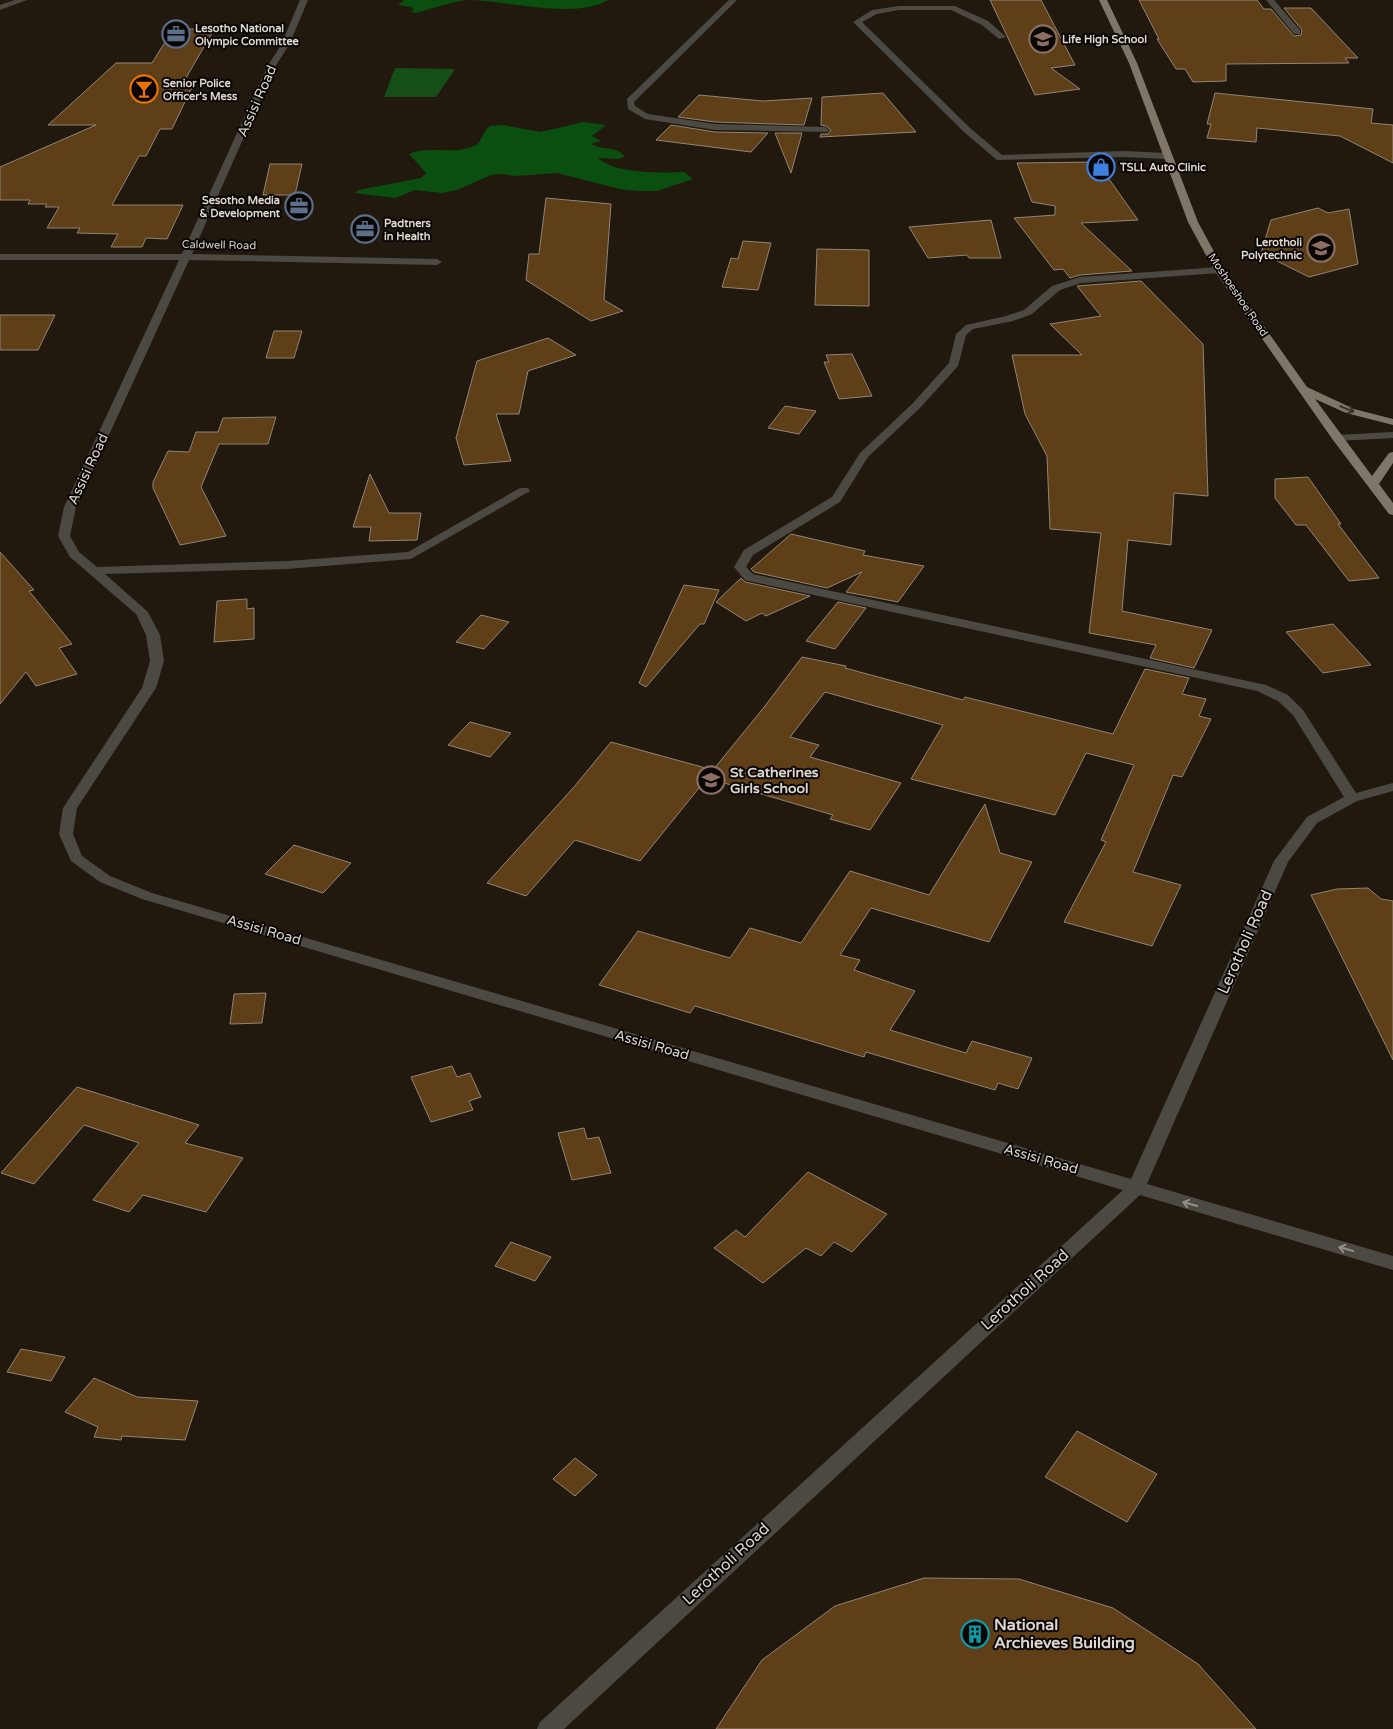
<svg xmlns="http://www.w3.org/2000/svg" width="1393" height="1729" viewBox="0 0 1393 1729" font-family="'Varela Round',sans-serif">
<style>
.green{fill:#154f17}
.forest{fill:#0a4f0f}
.building{fill:#5e3f17;stroke:#918476}
.lines{fill:none;stroke-linecap:round;stroke-linejoin:round}
.minor{fill:#4c4942;fill-rule:evenodd}
.major{fill:#7d7669;fill-rule:evenodd}
.oneway{stroke:#37322c}
.oneway2{stroke:#949088}
.labels{text-anchor:middle;dominant-baseline:central;stroke-width:4;stroke-linejoin:round;paint-order:stroke}
.far-poi-label{font-size:11px;font-weight:bold;fill:#ddd6cf;stroke:#080503;text-anchor:start}
.far-street-label{font-size:11px;fill:#ddd6cf;stroke:#080503}
.street-label{font-size:14px;fill:#ddd6cf;stroke:#080503}
.poi-label{font-size:14px;font-weight:bold;fill:#ddd6cf;stroke:#080503;text-anchor:start}
.near-street-label{font-size:16px;fill:#ddd6cf;stroke:#080503}
.near-poi-label{font-size:16px;font-weight:bold;fill:#ddd6cf;stroke:#080503;text-anchor:start}
</style>
<rect width="100%" height="100%" fill="#22190e"/>
<path class="green" d="M395,68L455,69L436,97H384Z"/>
<path class="forest" d="M405,0H608C574,20 507,0 467,0C449,2 432,9 415,13L410,12L414,10L411,7L398,5Z
M583,122L606,125L592,136L601,141L591,144C604,151 613,145 625,156L619,159L598,158C615,174 662,173 684,172L693,179L657,191H638L620,189L557,173L516,176L501,174L491,175L457,190L442,193L415,190L395,198L354,193L359,190L421,178L426,173L409,154C429,145 456,156 476,145C482,141 483,131 490,126L503,125L541,132Z"/>
<path class="building" d="M990,0H1041L1075,65L1051,68L1080,89L1035,95Z
M1139,0H1257L1264,9H1271L1294,36L1301,35L1302,30L1284,8H1311L1358,58H1345L1349,63L1226,64V81L1193,82L1185,69H1176L1157,39H1159Z
M173,29H205L203,33H212L183,83H194L172,129H160L146,156H139L112,205H183L167,239L146,238L142,247H111L118,234L77,233L80,228H47L59,207H45L47,204H28L30,200H0V167L96,125H48L116,63H152Z
M883,93L916,132L820,137L821,134H828L831,130L826,126L821,125L822,97Z
M1215,93L1373,109L1371,123L1393,125V163L1340,136L1257,128L1256,142L1207,138L1211,124H1207Z
M699,95L763,101L812,98L804,125L715,122L678,117Z
M671,125L715,132L768,133L751,152L656,140Z
M775,133H802L791,173Z
M1097,162L1138,220L1081,223L1132,271L1080,275L1070,278L1063,269L1054,270L1014,218L1055,215V206L1032,202L1017,163Z
M270,164H302L295,195H263Z
M546,198L611,204L604,300L623,311L591,321L526,280L529,254H539Z
M1318,208L1328,213L1349,209L1358,264L1309,277L1261,253L1271,220Z
M991,220L1001,258H969L967,255L928,258L909,227Z
M743,241L771,243L758,290L722,287L731,258L738,259Z
M817,249L869,250V306L815,305Z
M1141,281L1203,344L1208,496L1174,493L1171,545L1128,540L1122,611L1212,630L1194,668L1150,658L1156,645L1089,633L1101,533L1050,529L1047,456L1025,414L1012,355H1082L1050,324L1101,316L1077,286Z
M0,315H55L38,350H0Z
M274,331H302L294,358H266Z
M548,338L576,355L528,371L519,414H496L511,461L464,465L456,438L477,361Z
M852,354L863,377L872,396L839,399L824,362H829L826,355Z
M785,406L816,411L799,434L768,428Z
M276,417L268,444H219L201,487L226,536L180,545L153,488V482L168,451L189,452L196,432H218L223,418Z
M370,474L389,513H421L417,540L369,541L371,527H353Z
M1308,477L1341,524H1338L1379,578L1349,581L1306,525H1296L1275,498V479Z
M791,534L865,551L863,555L924,566L898,602L846,592L862,572L827,588L754,572L751,569Z
M0,552L34,590L29,591L72,644L59,648L77,674L36,686L26,672L0,704Z
M741,578L745,582L810,596L766,616L762,613L746,621L716,602Z
M684,585L719,590L704,624H700L646,687L639,683Z
M247,599V609L254,608V639L214,642L217,601Z
M838,602L866,608L835,649L806,641Z
M481,615L509,622L484,649L456,642Z
M1333,624L1371,665L1323,673L1286,632Z
M802,657L846,666L845,668L963,700L965,697L1113,734L1145,669L1189,678L1182,694L1206,699L1199,716L1211,719L1182,777L1173,775L1133,872L1181,885L1152,946L1064,922L1106,842L1101,840L1134,765L1086,753L1055,815L911,779L943,725L825,692L790,737L819,745L810,757L901,783L870,830L830,819L833,815L707,778L640,861L575,840L526,896L487,883L574,787L611,742L713,770L765,706Z
M470,722L511,733L490,757L448,745Z
M985,804L1000,853L1032,862L989,942L871,908L840,955L860,960L854,970L915,991L890,1030L966,1053L972,1041L1032,1058L1018,1089L998,1083L995,1090L866,1052L864,1057L695,1006L690,1013L599,985L638,931L730,958L750,928L801,943L850,871L929,895Z
M294,845L351,863L323,893L265,874Z
M1368,888L1381,899L1393,901V1060L1311,895L1337,889Z
M266,993L262,1023L230,1024L234,994Z
M452,1066L457,1077L470,1073L481,1097L469,1101L473,1110L431,1122L411,1077Z
M77,1087L199,1125L185,1143L243,1158L206,1212L143,1195L129,1212L93,1200L139,1143L84,1125L34,1184L1,1173Z
M584,1128L587,1139L599,1137L611,1173L572,1180L558,1133Z
M808,1172L887,1214L852,1252L834,1242L821,1256L806,1248L763,1283L714,1248L736,1230L745,1237Z
M511,1242L551,1257L535,1281L495,1266Z
M21,1349L65,1357L51,1381L7,1372Z
M94,1378L137,1397L198,1401L185,1440L122,1436L121,1440L94,1437L98,1427L65,1412Z
M1077,1431L1157,1474L1127,1522L1045,1477Z
M575,1458L597,1475L575,1496L553,1479Z
M924,1578L1019,1579L1113,1608L1198,1664L1256,1729H716L762,1660L835,1606Z"/>
<g class="lines">
<path class="minor" d="M15,0H27L0,10V5Z
M300,0H308L289,45L275,67L192,254L437,259L442,262L437,265L189,260L76,507L70,536L79,552L97,567L287,561L408,552L520,488H528L530,491L411,559L287,569L105,574L148,612L160,635L164,661L156,688L77,808L73,834L82,856L110,876L152,893L1131,1179L1274,861L1307,817L1344,797L1293,715L1278,701L1257,691L749,581L745,580L734,567L744,550L832,497L860,453L912,404L949,363L956,334L966,325L1006,316L1024,310L1052,286L1080,277L1219,267L1224,270L1219,273L1081,283L1060,290L1032,314L1013,321L973,329L966,335L958,366L920,408L868,457L840,502L753,555L746,567L753,574L1266,685L1288,695L1303,710L1356,793L1393,783V791L1357,801L1317,823L1288,862L1147,1184L1393,1256V1270L1140,1195L564,1729H537L540,1722L1123,1190L142,899L100,882L71,861L59,834L63,808L142,688L150,661L146,635L136,614L70,557L58,536L64,507L179,260H0V254H182L267,67L281,45Z
M729,0H737L634,102L635,106L648,114L715,124L825,127L829,130L828,132L715,130L645,119L628,109L627,99Z
M1266,0H1274L1300,30V34H1294Z
M899,6H955L988,21L1006,37L999,39L982,25L951,10H899L877,14L862,22L970,128L1002,155L1124,151L1167,153L1172,156L1167,159L1124,157L997,160L964,132L853,22L872,10Z
M1393,432V438L1337,441L1331,438L1337,435Z"/>
<path class="major" d="M1099,0H1107L1137,63L1198,222L1224,270L1307,387L1354,409L1393,419V425L1346,413L1315,399L1372,476L1389,453L1393,452V463L1379,484L1393,503V515L1389,514L1333,440L1214,270L1188,222L1129,63Z"/>
</g>
<defs><path id="oneway-shaft" d="M-6 0H5M1.5-3L5.5 0L1.5 3" fill="none" stroke-width="1.6" stroke-linecap="round" stroke-linejoin="round" transform="scale(1.25)"/></defs>
<use class="oneway" href="#oneway-shaft" transform="translate(1347 409) rotate(22)"/>
<g class="oneway2">
<use href="#oneway-shaft" transform="translate(1190 1204) rotate(-164)"/>
<use href="#oneway-shaft" transform="translate(1346 1249) rotate(-164)"/>
</g>
<defs>
<g id="office-ring" transform="scale(1.4375)"><circle r="9.5" fill="#080503" stroke="#5c6f8a" stroke-width="1.5"/><path d="M-6-3h4V-5.5h4V-3h4V5H-6ZM-1-4.5V-3h2v-1.5ZM-6 0V1H6V0Z" fill="#5c6f8a"/></g>
<g id="school-ring" transform="scale(1.4375)"><circle r="9.5" fill="#080503" stroke="#8d6e63" stroke-width="1.5"/><path d="M0-5L7-2L0 1L-7-2ZM-4 1L0 2.5L4 1V4Q0 6-4 4Z" fill="#8d6e63"/></g>
<g id="bar-ring" transform="scale(1.4375)"><circle r="9.5" fill="#080503" stroke="#e8710a" stroke-width="1.5"/><path d="M-6-5H6L.8 .8V4.5H3.5V6h-7V4.5H-.8V.8Z" fill="#e8710a"/></g>
<g id="shop-ring" transform="scale(1.4375)"><circle r="9.5" fill="#080503" stroke="#3f7fe0" stroke-width="1.5"/><path d="M-5-2.5h2.3a2.7 3.5 0 0 1 5.4 0H5L5.5 6h-11ZM-1.5-2.5h3a1.5 2.3 0 0 0-3 0Z" fill="#3f7fe0"/></g>
<g id="university-ring" transform="scale(1.4375)"><circle r="9.5" fill="#080503" stroke="#8d6e63" stroke-width="1.5"/><path d="M0-5L7-2L0 1L-7-2ZM-4 1L0 2.5L4 1V4Q0 6-4 4Z" fill="#8d6e63"/></g>
<g id="building-ring" transform="scale(1.4375)"><circle r="9.5" fill="#080503" stroke="#0f9aa8" stroke-width="1.5"/><path d="M-4-6H4V6H1V3H-1V6H-4ZM-2.5-4.3h1.7v1.8h-1.7ZM.8-4.3h1.7v1.8H.8ZM-2.5-1h1.7V.8h-1.7ZM.8-1h1.7V.8H.8Z" fill="#0f9aa8"/></g>
</defs>
<g fill-rule="evenodd">
<use href="#office-ring" x="176" y="34"/>
<use href="#school-ring" x="1043" y="39"/>
<use href="#bar-ring" x="144" y="89"/>
<use href="#shop-ring" x="1101" y="167"/>
<use href="#office-ring" x="299" y="206"/>
<use href="#office-ring" x="365" y="229"/>
<use href="#university-ring" x="1321" y="248"/>
<use href="#school-ring" x="711" y="780"/>
<use href="#building-ring" x="975" y="1634"/>
</g>
<g class="labels">
<g class="far-poi-label">
<text x="195" y="28">Lesotho National<tspan x="195" dy="13">Olympic Committee</tspan></text>
<text x="1062" y="39">Life High School</text>
<text x="163" y="83">Senior Police<tspan x="163" dy="13">Officer's Mess</tspan></text>
<text x="1120" y="167">TSLL Auto Clinic</text>
<text x="280" y="200" text-anchor="end">Sesotho Media<tspan x="280" dy="13">&amp; Development</tspan></text>
<text x="384" y="223">Padtners<tspan x="384" dy="13">in Health</tspan></text>
<text x="1302" y="242" text-anchor="end">Lerotholi<tspan x="1302" dy="13">Polytechnic</tspan></text>
</g>
<g class="far-street-label">
<text transform="translate(219 245) rotate(1)">Caldwell Road</text>
<text transform="translate(1238 295) rotate(56)">Moshoeshoe Road</text>
</g>
<g class="street-label">
<text transform="translate(257 101) rotate(-66)">Assisi Road</text>
<text transform="translate(88 469) rotate(-65)">Assisi Road</text>
<text transform="translate(264 930) rotate(16)">Assisi Road</text>
<text transform="translate(652 1045) rotate(16)">Assisi Road</text>
<text transform="translate(1041 1159) rotate(16)">Assisi Road</text>
</g>
<g class="poi-label">
<text x="730" y="772">St Catherines<tspan x="730" dy="16">Girls School</tspan></text>
</g>
<g class="near-street-label">
<text transform="translate(1245 942) rotate(-66)">Lerotholi Road</text>
<text transform="translate(1025 1290) rotate(-42)">Lerotholi Road</text>
<text transform="translate(726 1564) rotate(-43)">Lerotholi Road</text>
</g>
<g class="near-poi-label">
<text x="994" y="1625">National<tspan x="994" dy="18">Archieves Building</tspan></text>
</g>
</g>
</svg>
